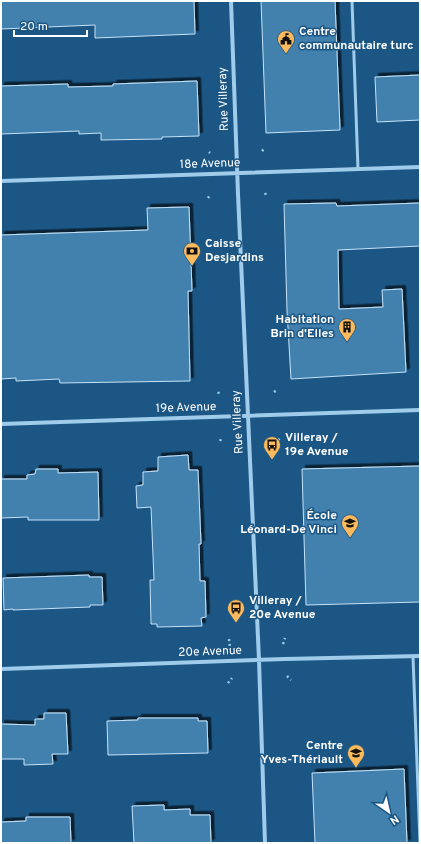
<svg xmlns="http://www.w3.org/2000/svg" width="421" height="844" viewBox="0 0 421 844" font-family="Overpass,sans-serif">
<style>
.building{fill:#4380ad;stroke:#c5e3f8;filter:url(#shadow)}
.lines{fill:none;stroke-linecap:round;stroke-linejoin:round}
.path{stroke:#a0cceb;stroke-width:2.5;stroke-dasharray:2 3;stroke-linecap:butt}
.service{stroke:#a0cceb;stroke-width:3}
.minor{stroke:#a0cceb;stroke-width:4}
.labels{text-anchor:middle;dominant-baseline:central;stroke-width:3;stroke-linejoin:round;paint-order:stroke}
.poi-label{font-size:12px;font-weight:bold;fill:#fff;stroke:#1b5684;text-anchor:start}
.street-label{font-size:12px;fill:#fff;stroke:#1b5684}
</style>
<defs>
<filter id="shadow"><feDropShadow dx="3.5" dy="-3.5" stdDeviation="0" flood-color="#0009"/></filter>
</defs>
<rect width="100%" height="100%" fill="#1b5684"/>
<path class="building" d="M1,1H194L195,34L95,38V25L1,29Z
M261,1H335L340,130L266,133Z
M420,75V120L377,122L375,77Z
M197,81L199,136L162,137V139L101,140V133L79,134V131L1,134V86L68,84V87L113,86V84Z
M336,203L337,206L420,203V246L338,250L339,309L383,307L382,290L402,289L406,372L291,379L287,311L284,204Z
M189,207L192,291H188L190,381L60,383L59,379L16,381V378L1,379V235L148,230L147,208Z
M188,455L189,470H198L201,544H199L200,581H205L206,617L201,618L202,626L157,627V624H151L150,580H154L151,507L137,508L136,486L143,485V472L158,471V457Z
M420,466V602L306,605L302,469Z
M36,469H58V473L98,472L99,520H28V517L1,518V479H27V475L35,474Z
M89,575V577H102L103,605H90V607L13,610V609L4,610L3,578Z
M44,713H66L68,754H52L53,764L24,765V759H1V724L35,725V719H44Z
M138,718H198V721H207L208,753L108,755L107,721L138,720Z
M404,769L407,843H315L312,773Z
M164,805V810L190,809V815H210L211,843H134L132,806Z
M26,817H70L71,843H1V822L26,821Z"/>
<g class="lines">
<path class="path" d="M262,151L264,149
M209,152L210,153
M265,193L266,195
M208,198L210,195
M218,392L220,395
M274,392L277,390
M278,439L280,441
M220,441L221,439
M229,639L230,648
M283,644L285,638
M287,676L291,680
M228,683L232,678"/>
<path class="service" d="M352,1L358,169
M413,657L420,843"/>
<path class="minor" d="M231,1L238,194L259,660L265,843
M1,181L420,167
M1,424L420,410
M1,669L285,659L420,656"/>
</g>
<defs>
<g id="civic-pin" transform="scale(0.9)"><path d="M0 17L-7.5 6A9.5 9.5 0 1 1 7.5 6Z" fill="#fdba5d" stroke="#1b5684"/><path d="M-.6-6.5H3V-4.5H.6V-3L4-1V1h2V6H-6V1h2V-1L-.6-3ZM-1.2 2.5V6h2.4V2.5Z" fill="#111"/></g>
<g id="bank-pin" transform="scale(0.9)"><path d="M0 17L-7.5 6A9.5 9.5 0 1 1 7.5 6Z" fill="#fdba5d" stroke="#1b5684"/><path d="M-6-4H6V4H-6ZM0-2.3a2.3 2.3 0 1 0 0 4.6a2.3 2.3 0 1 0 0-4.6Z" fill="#111"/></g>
<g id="building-pin" transform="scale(0.9)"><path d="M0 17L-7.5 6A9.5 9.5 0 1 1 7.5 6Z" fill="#fdba5d" stroke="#1b5684"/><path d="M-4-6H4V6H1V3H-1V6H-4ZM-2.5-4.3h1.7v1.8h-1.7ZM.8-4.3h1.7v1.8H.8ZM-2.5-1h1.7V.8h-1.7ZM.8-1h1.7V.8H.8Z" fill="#111"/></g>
<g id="bus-pin" transform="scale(0.9)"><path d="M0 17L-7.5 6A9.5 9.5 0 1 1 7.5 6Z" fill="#fdba5d" stroke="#1b5684"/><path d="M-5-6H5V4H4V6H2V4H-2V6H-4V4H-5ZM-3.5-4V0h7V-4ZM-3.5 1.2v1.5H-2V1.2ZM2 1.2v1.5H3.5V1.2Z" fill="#111"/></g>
<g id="school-pin" transform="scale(0.9)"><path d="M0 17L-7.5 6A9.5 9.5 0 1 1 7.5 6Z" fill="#fdba5d" stroke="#1b5684"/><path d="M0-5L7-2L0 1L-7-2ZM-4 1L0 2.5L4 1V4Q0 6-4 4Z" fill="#111"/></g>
<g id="university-pin" transform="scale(0.9)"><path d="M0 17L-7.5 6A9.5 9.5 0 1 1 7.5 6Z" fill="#fdba5d" stroke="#1b5684"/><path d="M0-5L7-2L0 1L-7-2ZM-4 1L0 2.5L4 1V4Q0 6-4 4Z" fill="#111"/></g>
</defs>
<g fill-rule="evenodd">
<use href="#civic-pin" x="286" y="39"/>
<use href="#bank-pin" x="192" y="251"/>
<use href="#building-pin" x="347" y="327"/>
<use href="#bus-pin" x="272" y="445"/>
<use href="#school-pin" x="350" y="523"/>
<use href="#bus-pin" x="236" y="608"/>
<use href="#university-pin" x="356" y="753"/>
</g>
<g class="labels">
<g class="poi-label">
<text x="299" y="32">Centre<tspan x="299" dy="14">communautaire turc</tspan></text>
<text x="205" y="244">Caisse<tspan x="205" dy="14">Desjardins</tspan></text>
<text x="334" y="320" text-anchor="end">Habitation<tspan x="334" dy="14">Brin d'Elles</tspan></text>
<text x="285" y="438">Villeray /<tspan x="285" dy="14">19e Avenue</tspan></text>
<text x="337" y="516" text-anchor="end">École<tspan x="337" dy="14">Léonard-De Vinci</tspan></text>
<text x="249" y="601">Villeray /<tspan x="249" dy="14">20e Avenue</tspan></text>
<text x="343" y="746" text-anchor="end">Centre<tspan x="343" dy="14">Yves-Thériault</tspan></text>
</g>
<g class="street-label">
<text transform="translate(224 99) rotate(-92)">Rue Villeray</text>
<text transform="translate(210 164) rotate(-2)">18e Avenue</text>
<text transform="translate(186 408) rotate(-2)">19e Avenue</text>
<text transform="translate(238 422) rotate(-93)">Rue Villeray</text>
<text transform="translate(210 652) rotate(-2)">20e Avenue</text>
</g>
</g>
<rect width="421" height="844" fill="none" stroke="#ffffff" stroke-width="4"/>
<g transform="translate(389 812) rotate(146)" stroke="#1b5684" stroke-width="3" paint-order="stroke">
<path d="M0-3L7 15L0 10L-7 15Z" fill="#ffffff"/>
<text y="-6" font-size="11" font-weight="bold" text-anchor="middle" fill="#ffffff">N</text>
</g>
<path d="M14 30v6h73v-6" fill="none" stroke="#ffffff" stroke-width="2"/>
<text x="20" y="30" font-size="12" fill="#ffffff" stroke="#1b5684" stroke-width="3" paint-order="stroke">20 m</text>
</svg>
